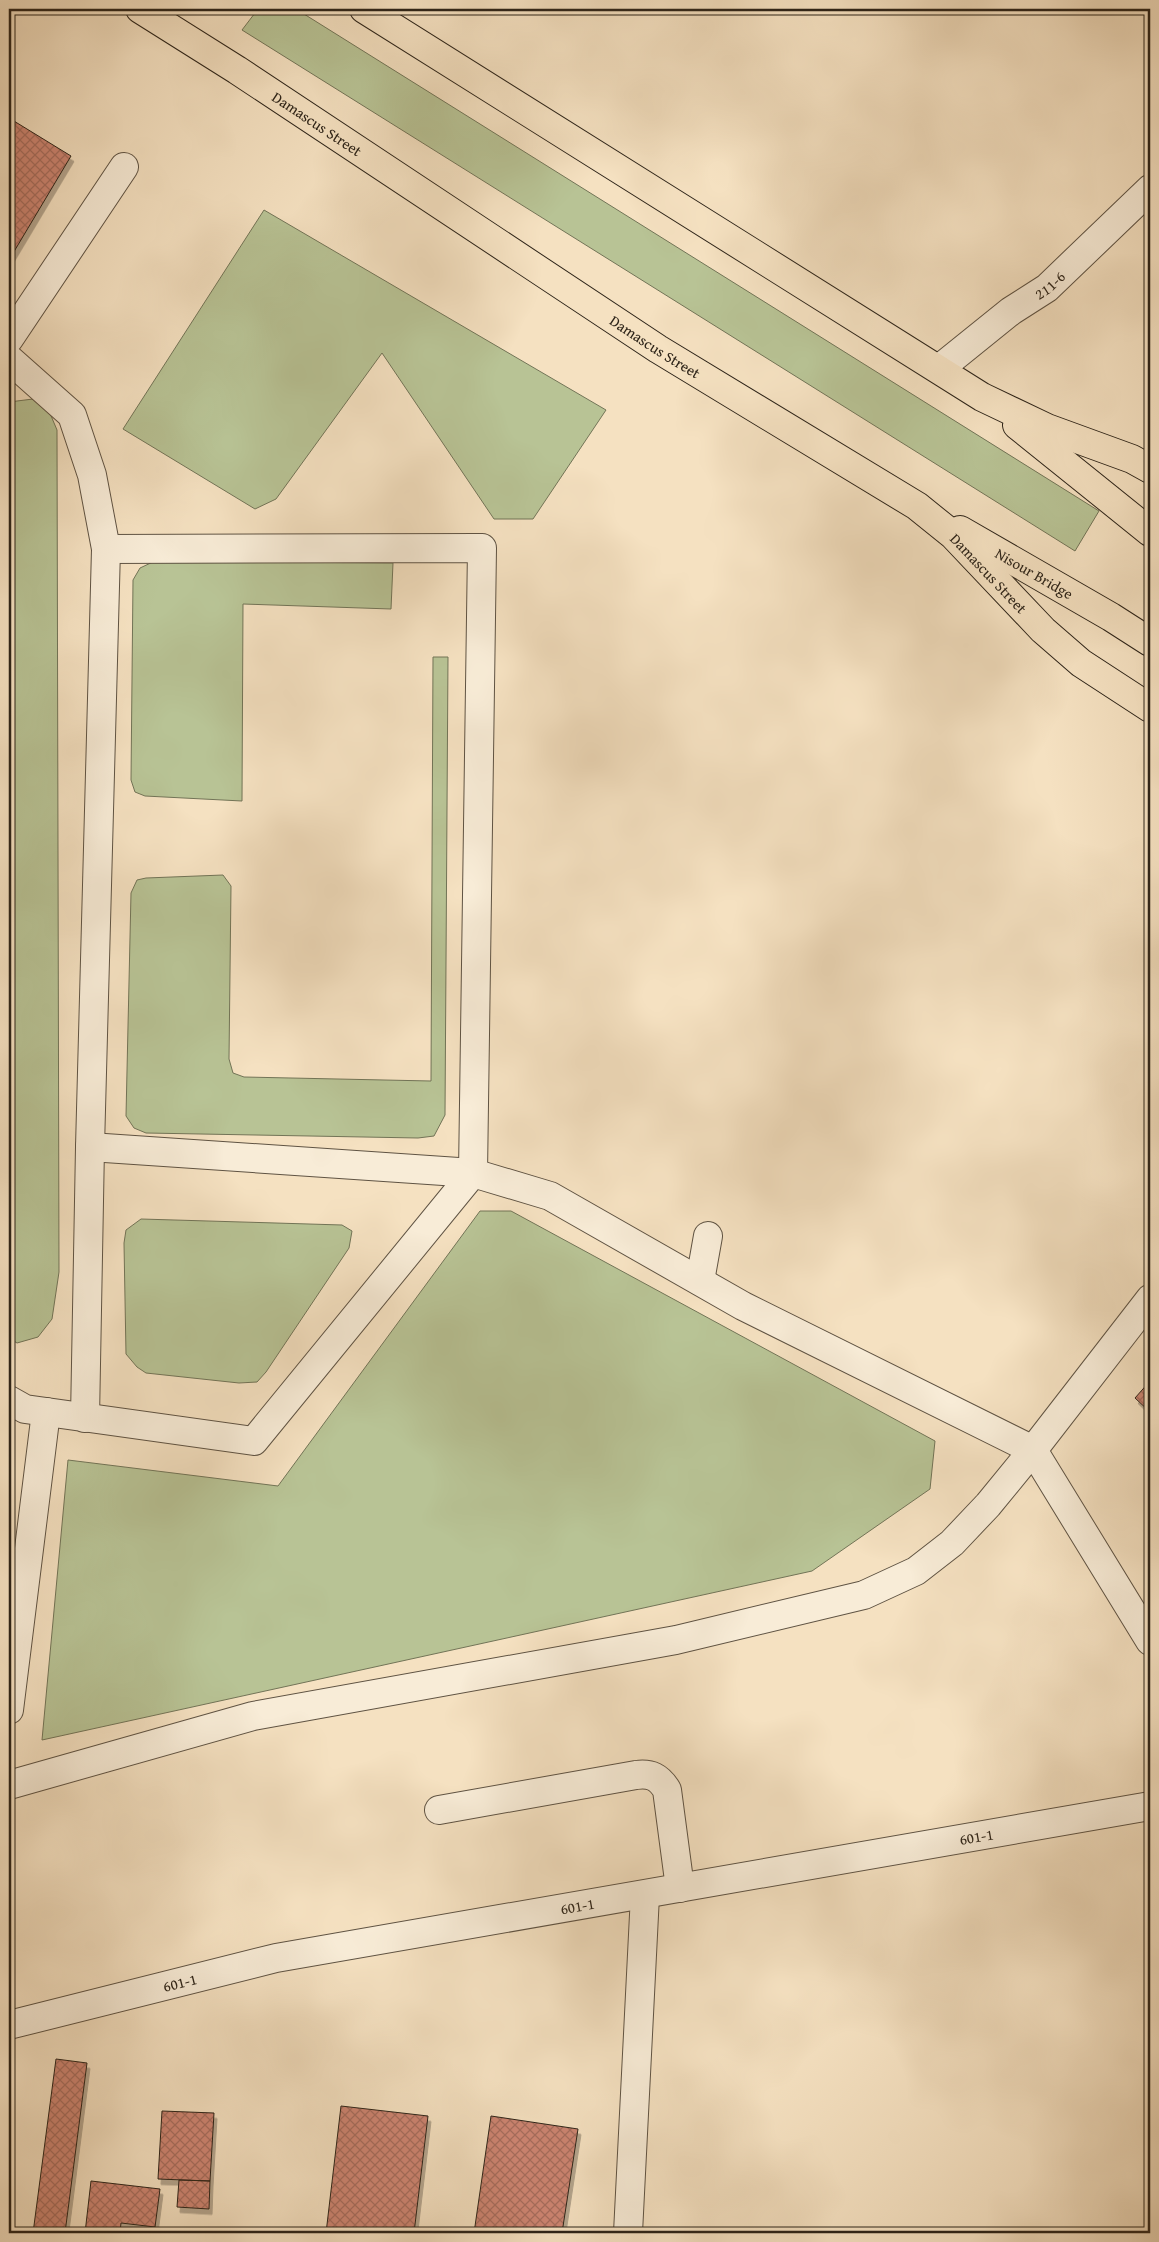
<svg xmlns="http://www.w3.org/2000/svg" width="1159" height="2242" viewBox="0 0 1159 2242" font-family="'Gentium Book Plus',serif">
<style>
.green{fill:#b8c395;stroke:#727457}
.building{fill:url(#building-cross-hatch);stroke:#2d2419;filter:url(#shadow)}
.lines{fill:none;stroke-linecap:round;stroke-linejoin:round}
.minor-casing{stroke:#5f5343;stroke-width:30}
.major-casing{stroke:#2d2419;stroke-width:30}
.minor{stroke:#f8ecd7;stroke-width:28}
.major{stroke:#f5e1c1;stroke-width:28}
.labels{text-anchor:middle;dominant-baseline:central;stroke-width:4.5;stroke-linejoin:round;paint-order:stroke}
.street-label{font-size:15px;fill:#2d2419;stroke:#f8ecd7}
</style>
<defs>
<pattern id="building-cross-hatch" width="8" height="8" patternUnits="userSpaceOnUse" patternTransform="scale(1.25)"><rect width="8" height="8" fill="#cd8572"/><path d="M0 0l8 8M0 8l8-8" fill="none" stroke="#a76d5d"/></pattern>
<filter id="shadow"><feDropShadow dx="3" dy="5.5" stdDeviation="0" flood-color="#0004"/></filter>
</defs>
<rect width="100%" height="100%" fill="#f5e1c1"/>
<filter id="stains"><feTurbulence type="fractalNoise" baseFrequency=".004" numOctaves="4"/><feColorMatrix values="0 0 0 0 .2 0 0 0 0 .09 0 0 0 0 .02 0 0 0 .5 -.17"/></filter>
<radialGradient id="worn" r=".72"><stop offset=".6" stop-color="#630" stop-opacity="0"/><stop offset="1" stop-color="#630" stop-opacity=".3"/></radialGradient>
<path class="green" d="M258,9H296L1099,511L1075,551L242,30Z
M264,210L606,410L533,519H494L382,353L276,499L255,509L123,429Z
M33,399L49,411L57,430L59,1272L52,1319L38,1337L17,1343L9,1338V402Z
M155,561L393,563L391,609L243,604L242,801L145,796L135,792L131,780L133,580L140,568Z
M433,657H448L445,1115L434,1136L418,1138L146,1133L134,1128L126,1116L131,893L137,880L146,878L223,875L231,886L229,1059L233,1073L244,1077L431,1081Z
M480,1211H511L935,1441L930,1489L812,1571L42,1740L68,1460L278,1486Z
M141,1219L342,1225L352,1231L349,1248L266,1372L257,1382L239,1383L146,1373L137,1367L126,1354L124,1243L126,1230Z"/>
<path class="building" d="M9,118L71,156L9,260Z
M1150,1381V1412L1135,1398Z
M56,2059L87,2063L65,2233H33Z
M341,2106L428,2116L414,2233H326Z
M162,2111L214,2113L210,2181L158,2179Z
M491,2116L578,2129L562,2233H474Z
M179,2180L210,2181L209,2209L177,2207Z
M91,2181L160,2189L155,2227L121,2223L120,2233H85Z"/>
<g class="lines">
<g class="minor-casing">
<g id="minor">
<path d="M9,339L124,167"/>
<path d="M9,359L72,415L92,475L106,549L90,1147L85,1418"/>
<path id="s1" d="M939,369L1011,311L1047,288L1150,189"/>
<path d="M90,1147L473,1173L550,1196L743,1306L1033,1450L1150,1641"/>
<path d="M700,1281L708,1236"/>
<path d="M9,1400L25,1409L254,1441L473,1173L482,548L106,549"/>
<path d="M9,1710L46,1412"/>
<path d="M9,1785L253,1716L676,1640L864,1595L916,1571L952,1543L988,1505L1033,1450L1150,1299"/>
<path d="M439,1810L636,1775C651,1773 659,1777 667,1790L680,1888"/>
<path id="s2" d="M9,2025L276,1958L1150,1806"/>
<path d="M628,2233L645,1895"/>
</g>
</g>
<g class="major-casing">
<g id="major">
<path id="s3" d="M140,9L237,70L658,349L917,506L953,535L1043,630L1081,663L1150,708"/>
<path d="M364,9L982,397L1047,428L1132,459L1150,469"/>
<path d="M1017,425L1150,532"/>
<path id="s4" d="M960,530L1111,617L1150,642"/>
</g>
</g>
<use href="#minor" class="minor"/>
<use href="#major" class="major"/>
</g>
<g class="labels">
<g class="street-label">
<text stroke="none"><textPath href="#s3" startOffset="211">Damascus Street</textPath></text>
<text stroke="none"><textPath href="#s1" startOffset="139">211-6</textPath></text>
<text stroke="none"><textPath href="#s3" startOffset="616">Damascus Street</textPath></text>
<text stroke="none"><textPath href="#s3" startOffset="1021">Damascus Street</textPath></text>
<text stroke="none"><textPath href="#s4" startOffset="86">Nisour Bridge</textPath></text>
<text stroke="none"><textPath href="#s2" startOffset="986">601-1</textPath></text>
<text stroke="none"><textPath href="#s2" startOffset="581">601-1</textPath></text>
<text stroke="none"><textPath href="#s2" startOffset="176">601-1</textPath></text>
</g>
</g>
<rect width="1159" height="2242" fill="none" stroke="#f5e1c1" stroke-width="30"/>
<rect x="10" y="10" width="1139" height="2222" fill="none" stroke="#2d2419" stroke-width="2.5"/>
<rect x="15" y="15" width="1129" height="2212" fill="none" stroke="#2d2419"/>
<rect width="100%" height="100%" filter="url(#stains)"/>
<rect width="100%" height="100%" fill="url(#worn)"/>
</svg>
